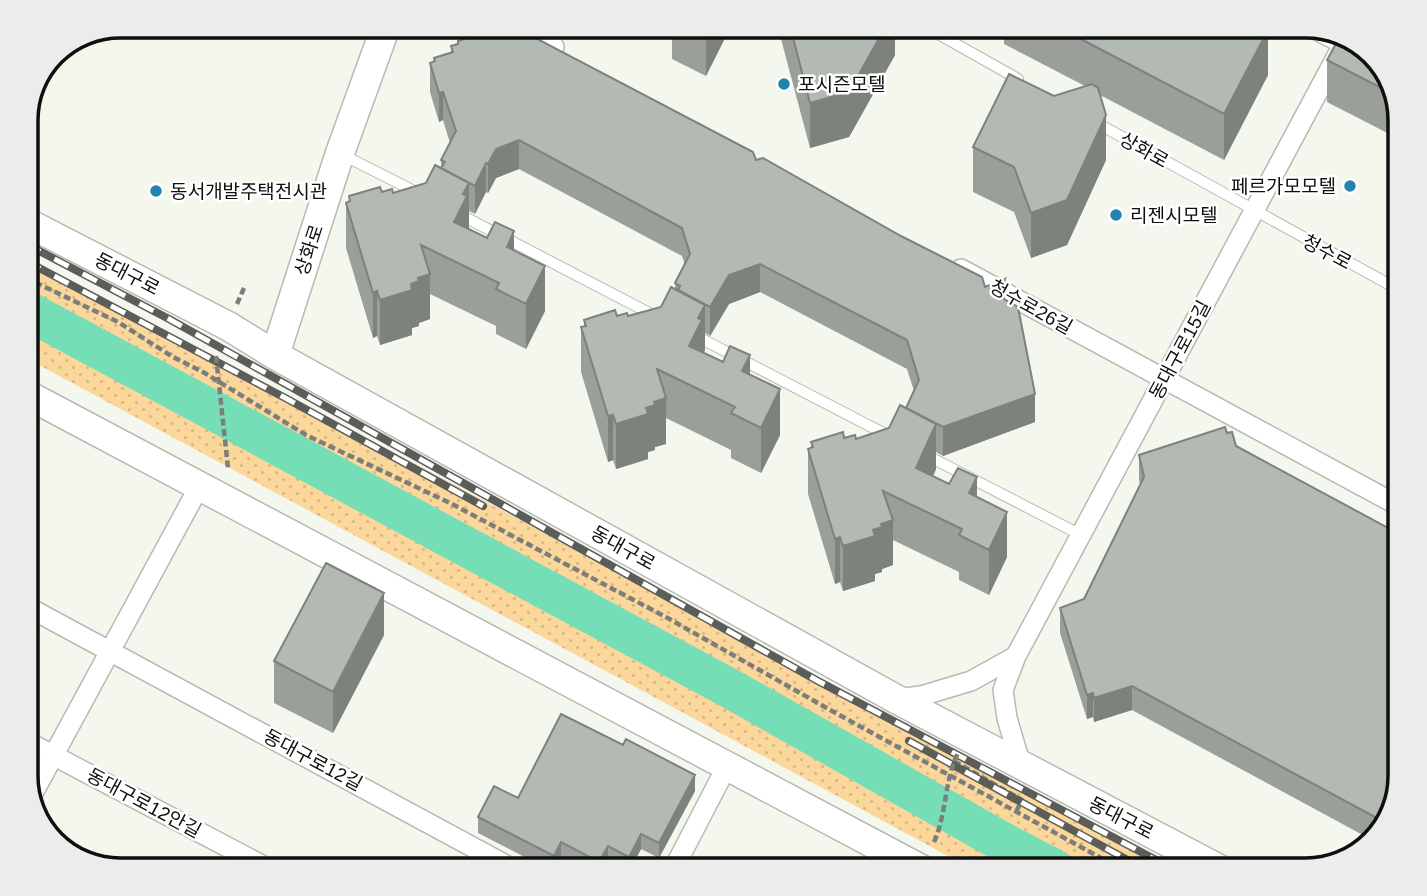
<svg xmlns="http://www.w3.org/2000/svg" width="1427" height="896" viewBox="0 0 1427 896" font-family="Helvetica,'Noto Sans KR',sans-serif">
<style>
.park{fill:url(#park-dots)}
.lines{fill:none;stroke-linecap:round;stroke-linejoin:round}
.river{stroke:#75deb6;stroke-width:40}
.service-casing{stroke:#b7bab2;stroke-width:12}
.minor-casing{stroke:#b7bab2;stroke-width:22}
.secondary-casing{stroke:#b7bab2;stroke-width:31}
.path{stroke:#7c7e79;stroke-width:4.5;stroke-dasharray:7 3.5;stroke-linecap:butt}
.service{stroke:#fff;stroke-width:10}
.minor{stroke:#fff;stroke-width:19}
.secondary{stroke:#fff;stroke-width:28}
.rail-casing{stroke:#5b5d59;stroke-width:8}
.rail{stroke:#fff;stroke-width:5;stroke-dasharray:16;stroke-linecap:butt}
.path-bridge{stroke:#7c7e79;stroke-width:4.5;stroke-dasharray:7 3.5;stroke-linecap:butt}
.wall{fill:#9a9f9a}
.shaded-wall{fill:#7d827d}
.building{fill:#b3b9b3;stroke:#7d827d;stroke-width:2}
.poi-dot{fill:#2084ae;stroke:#fff;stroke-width:2.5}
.labels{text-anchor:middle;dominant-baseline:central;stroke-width:5;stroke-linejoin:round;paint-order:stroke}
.poi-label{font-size:19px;fill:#0f100e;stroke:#fff;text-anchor:start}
.street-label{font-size:19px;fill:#0f100e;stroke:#fff}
.rim{fill:none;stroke:#0f100e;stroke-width:3.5}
</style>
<defs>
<pattern id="park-dots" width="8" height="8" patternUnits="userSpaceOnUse" patternTransform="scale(1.75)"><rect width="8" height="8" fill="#fcd79c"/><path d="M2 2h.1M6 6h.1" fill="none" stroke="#d7b885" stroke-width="1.8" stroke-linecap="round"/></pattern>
</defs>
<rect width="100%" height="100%" fill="#f4f7ee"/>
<path class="park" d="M26,257L958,753L1172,870H974L26,358Z"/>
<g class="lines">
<path class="river" d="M26,310L731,689L1008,845L1056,870"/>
<g class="service-casing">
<path id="service" d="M924,26L1018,79
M1095,122L1401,291
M341,154L418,193
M459,214L657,317
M696,336L891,437
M926,455L1081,535"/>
</g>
<g class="minor-casing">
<path id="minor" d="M514,26L554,47
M1315,29L1378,62
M961,269L1401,507
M26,606L515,870
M896,699L921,696L971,681L1016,656
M26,741L271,870
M1021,766L1007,718L1003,690L1016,656L1338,54
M31,797L200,485
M673,870L728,764"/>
</g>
<g class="secondary-casing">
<path id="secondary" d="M26,222L228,326L275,355L896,699L1221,870
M275,355L340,153L386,26
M26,394L923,870"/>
</g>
<path class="path" d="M26,278L118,322L173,357L203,372L306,435L450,503L664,616L832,711L1123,870
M237,304L244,288
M954,761L1022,800L1016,812"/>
<use href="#service" class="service"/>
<use href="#minor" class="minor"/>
<use href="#secondary" class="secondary"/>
<g class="rail-casing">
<path id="rail" d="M26,244L169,319L818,681L1175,870
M26,261L289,400L483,506
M909,741L1146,870"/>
</g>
<use href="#rail" class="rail"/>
<path class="path-bridge" d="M216,356L228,468
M934,842C947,813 944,781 958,753"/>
</g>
<path class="wall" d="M666,26H731L706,76L672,59V29Z
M781,26H895V55L849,137L810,148L781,39Z
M1004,26H1261L1268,75L1224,160L1100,95L1106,160L1067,245L1031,258L1014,212L973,192V147L1054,96L1085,86L1004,44Z
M521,38L756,160L985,287L1005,300L1035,422L943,456L936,452V469L933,476L977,497L1007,557L989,595L959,580V572L893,540V565L882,569V572L875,574V581L843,591L840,582L835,584L808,494V449L811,448V442L844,438L856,439L889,428L906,408L914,391L907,369L760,292L729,304L710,336L705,333V350L704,353L750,375L780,435L761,473L731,458V450L666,418V444L655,447V450L648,452V459L616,469L613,460L608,462L581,372V327L584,326V320L617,316H628L661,307L675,289V283L685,265L682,256L519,169L496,178L488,193L486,192L475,214L469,211L468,229L514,251L545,311L526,349L496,334V326L430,294V319L419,323V326L412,328V335L380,345L377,336L373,338L346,248V203L349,202V196L382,192L393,193L426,183L441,169V160L450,143L443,120L439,122L430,92V63L434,62V58L451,52V46Z
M1327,60L1388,73L1401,115V140L1327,102Z
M1227,433L1236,446L1401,776L1385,828L1372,840L1132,710L1094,722L1093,717L1087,719L1060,633V608L1084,599L1140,485L1139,479V455Z
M384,635L333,733L274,703V661Z
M695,791L659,858L641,849L630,870H624L608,861L603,870H584L561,858L555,870H550L478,833V817L518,798Z"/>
<path class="shaded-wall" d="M708,26H731L706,76V31Z
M886,26H895V55L849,137L810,148V103Z
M1268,30V75L1224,160V114Z
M443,92V120L439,122V93Z
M1106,115V160L1067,245L1031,258V213Z
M519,140V169L496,178L488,193V164L496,149Z
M486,163V192L475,214V186Z
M469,183V228L467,232L454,222L463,194Z
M514,231V276L507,247Z
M760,264V292L729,304L710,336V307L729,275Z
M545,266V311L526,349V304Z
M430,274V319L419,323V326L412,328V335L380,345V300L411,284L418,278Z
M1005,279V308L997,295Z
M377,291V336L373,338V293Z
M705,305V350L702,356L689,346L698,318Z
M750,355V400L742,371Z
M780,389V435L761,473V428Z
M1035,394V422L943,456V427Z
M666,398V444L655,447V450L648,452V459L616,469V424L646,408L654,402Z
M613,415V460L608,462V416Z
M936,424V469L919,508L916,468Z
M977,477V522L969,493Z
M1007,512V557L989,595V550Z
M893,520V565L882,569V572L875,574V581L843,591V546L873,530L881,524Z
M840,537V582L835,584V539Z
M384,593V635L333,733V692Z
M1132,686V710L1094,722V698Z
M1093,693V717L1087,719V695Z
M695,775V791L659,858V843Z
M641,834V849L630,870H629V857Z
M561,842V858L555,870H554V856Z
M608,846V861L603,870H599V862Z"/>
<path class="building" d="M500,26H514L518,28L521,38L530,35L753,152L756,160L763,158L901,236L982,277L985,287L1005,279L997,295L1018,307L1035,394L943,427L906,408L919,380L907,340L760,264L729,275L710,307L678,290L680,286L675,283L690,254L682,228L519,140L496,149L488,164L486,163L475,186L441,168L445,162L441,160L456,131L443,92L439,93L430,63L435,61L434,58L453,52L451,46L458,44V41L499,28Z
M696,26H708L706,31Z
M790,26H886L849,92L810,103Z
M1056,26H1261L1268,30L1224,114Z
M1340,36L1359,42L1388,73L1395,95L1327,60Z
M1009,74L1054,96L1092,84L1098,88L1106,115L1067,200L1031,213L1014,167L973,147Z
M435,165L469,183L463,194L467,196L454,222L487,238L495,222L514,231L507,247L545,266L526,304L496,289L499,283L421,245L430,274L418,278L419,281L411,284L412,290L380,300L377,291L373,293L346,203L350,201L349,196L380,187L382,192L392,189L393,193L426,183Z
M671,287L705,305L698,318L702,320L689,346L723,362L730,346L750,355L742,371L780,389L761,428L731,413L735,407L657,369L666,398L654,402L655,405L646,408L648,414L616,424L613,415L608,416L581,327L586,326L584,320L615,310L617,316L627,313L628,316L661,307Z
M900,405L936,424L916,468L949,484L958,468L977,477L969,493L1007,512L989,550L959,535L962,529L883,491L893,520L881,524L882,527L873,530L875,536L843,546L840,537L835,539L808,449L813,447L811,442L843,432L844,438L855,435L856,439L889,428Z
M1225,427L1227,433L1232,432L1236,446L1392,530L1393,556L1401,560V776L1386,823L1132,686L1094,698L1093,693L1087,695L1060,608L1084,599L1144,477L1139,455Z
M326,563L384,593L333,692L274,661Z
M561,714L623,745L626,739L695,775L659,843L641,834L629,857L608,846L599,862L561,842L554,856L478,817L494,786L518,798Z
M704,859L725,870H698Z"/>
<g class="poi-dot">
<circle cx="784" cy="84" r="7"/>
<circle cx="1350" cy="186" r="7"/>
<circle cx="156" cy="191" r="7"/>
<circle cx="1116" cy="215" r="7"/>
</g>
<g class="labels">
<g class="poi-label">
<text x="798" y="84">포시즌모텔</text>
<text x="1336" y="186" text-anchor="end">페르가모모텔</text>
<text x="170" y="191">동서개발주택전시관</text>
<text x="1130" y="215">리젠시모텔</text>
</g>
<g class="street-label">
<text transform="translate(1144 150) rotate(29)">상화로</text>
<text transform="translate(309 250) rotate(-72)">상화로</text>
<text transform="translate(1327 252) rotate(28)">청수로</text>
<text transform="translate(127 274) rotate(27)">동대구로</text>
<text transform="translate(1031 307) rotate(29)">청수로26길</text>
<text transform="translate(1180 350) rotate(-62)">동대구로15길</text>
<text transform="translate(623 548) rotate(29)">동대구로</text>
<text transform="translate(313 760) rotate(28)">동대구로12길</text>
<text transform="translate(144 803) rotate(28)">동대구로12안길</text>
<text transform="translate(1121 818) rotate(27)">동대구로</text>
</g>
</g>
<path d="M0 0H1427V896H0ZM120 38H1306A82 82 0 0 1 1388 120V776A82 82 0 0 1 1306 858H120A82 82 0 0 1 38 776V120A82 82 0 0 1 120 38Z" fill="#ececec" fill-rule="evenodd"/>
<path class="rim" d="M120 38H1306A82 82 0 0 1 1388 120V776A82 82 0 0 1 1306 858H120A82 82 0 0 1 38 776V120A82 82 0 0 1 120 38Z"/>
</svg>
